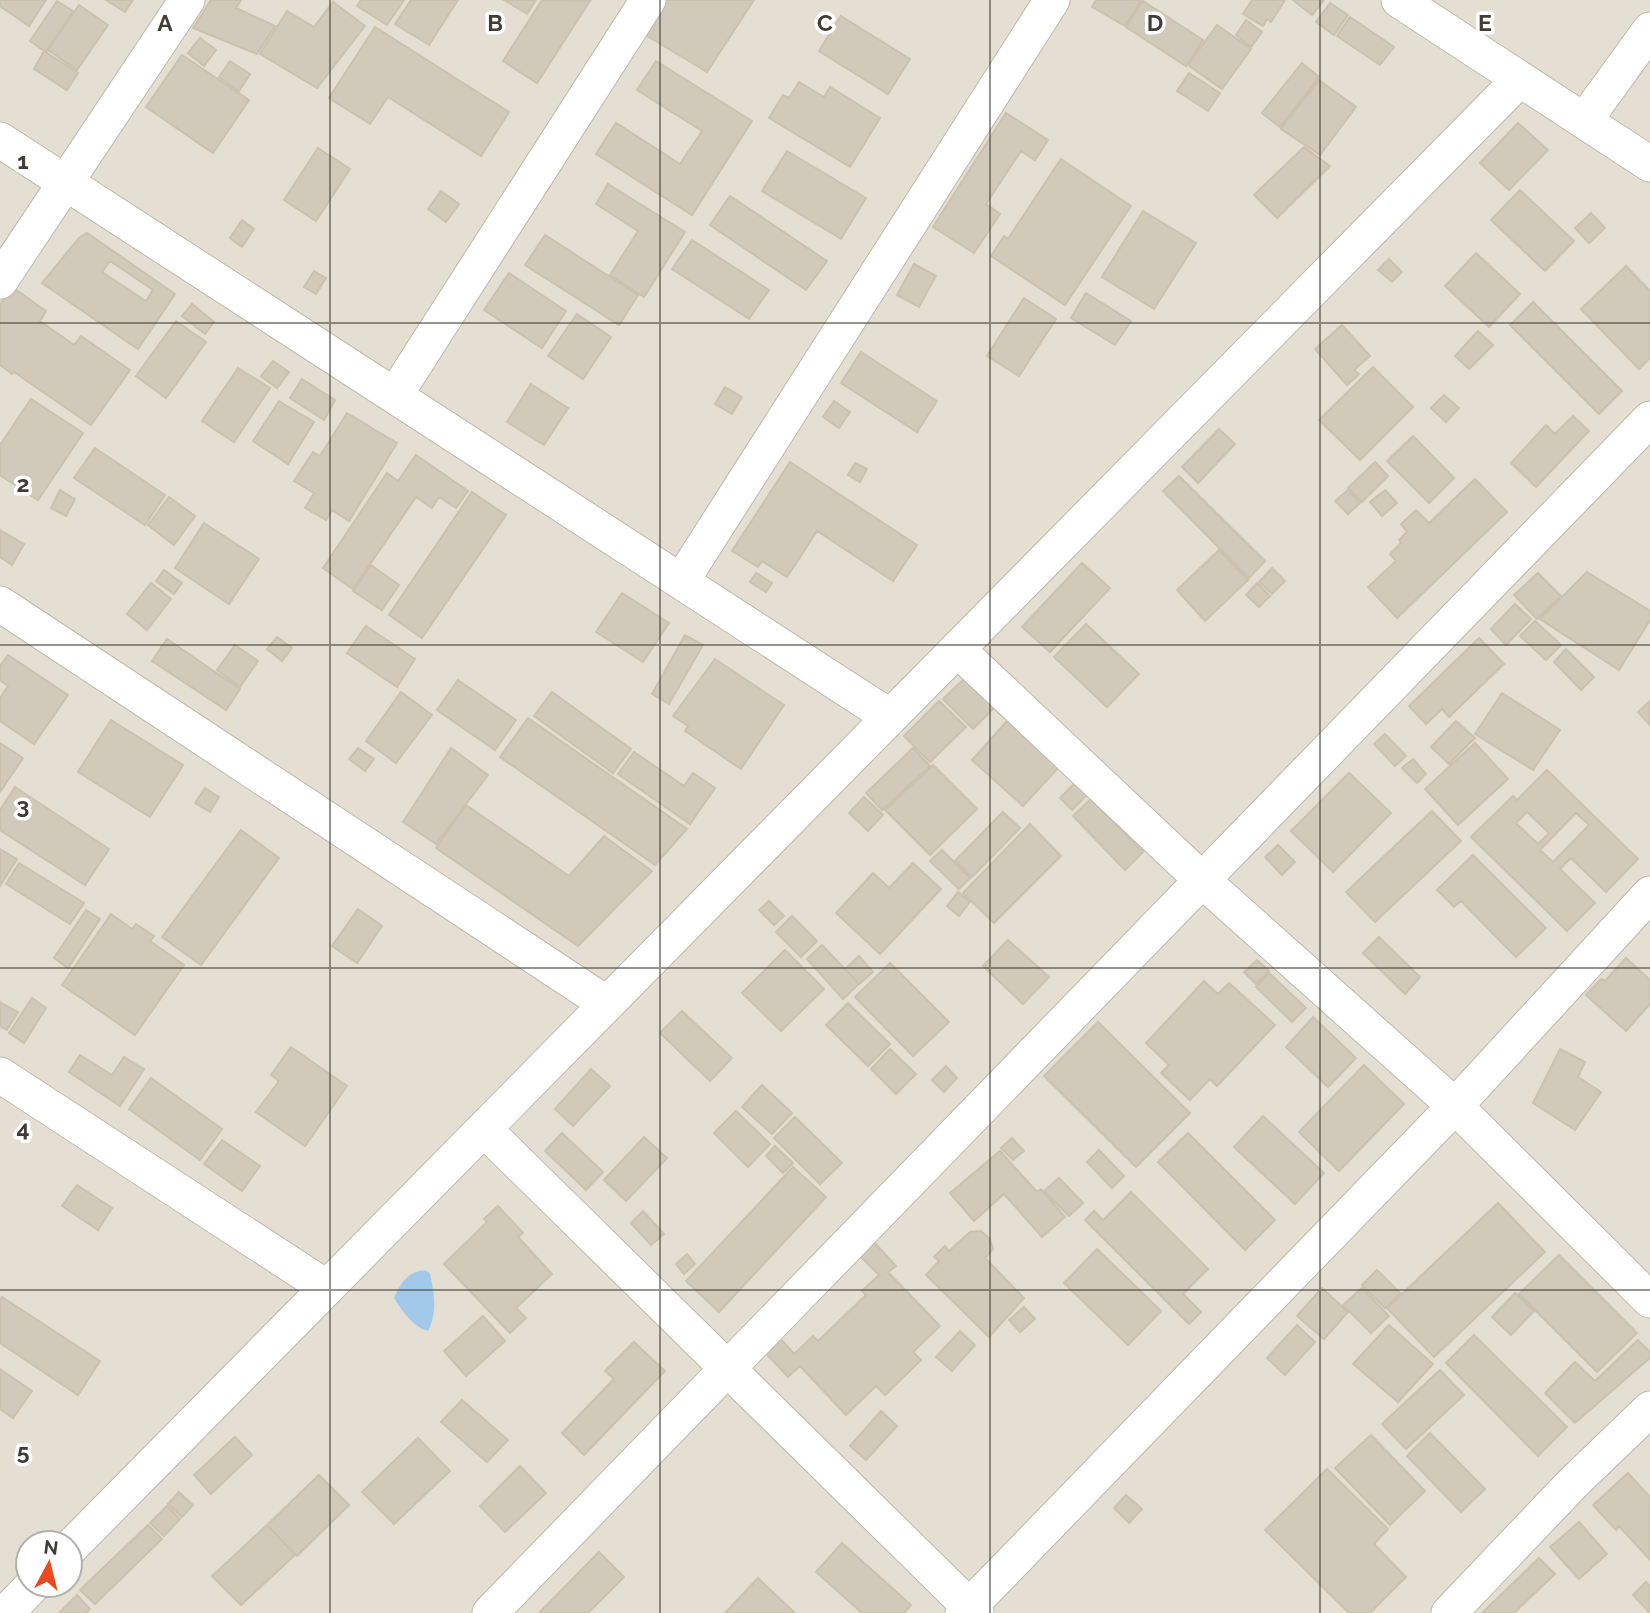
<svg xmlns="http://www.w3.org/2000/svg" width="1650" height="1613" viewBox="0 0 1650 1613" font-family="Raleway,sans-serif">
<style>
.residential{fill:#e4dfd2;fill-rule:evenodd}
.water{fill:#a3c9ea}
.building{fill:#d1c9ba;stroke:#cbc1ad;stroke-width:2;fill-rule:evenodd}
.lines{fill:none;stroke-linecap:round;stroke-linejoin:round}
.minor-casing{stroke:#beb8aa;stroke-width:37}
.minor{stroke:#fff;stroke-width:35}
.grid{fill:none;stroke:#423d34;stroke-width:2;stroke-opacity:0.55}
.grid-label{font-size:23px;text-anchor:middle;font-weight:bold;fill:#423d34;stroke:#fff;stroke-width:7;stroke-linejoin:round;paint-order:stroke}
</style>
<rect width="100%" height="100%" fill="#f0ede3"/>
<path class="residential" d="M0,0H1650V1613H0ZM28,1543H70V1585H28Z"/>
<path class="water" d="M425,1270L430,1273C434,1294 438,1312 428,1331C413,1327 402,1311 394,1298C401,1283 407,1272 425,1270Z"/>
<path class="building" d="M0,0H46L29,26L0,6Z
M106,0H133L125,12Z
M211,0H241L236,8L275,26L257,54L193,28Z
M361,0H404L387,25L357,6Z
M411,0H458L429,45L395,24Z
M504,0H536L527,14Z
M542,0L590,1L537,83L503,61Z
M666,0H754L707,72L644,34Z
M1096,0H1141L1125,26L1092,7Z
M1252,0H1285L1271,22L1267,19L1263,26L1243,14Z
M1293,0H1324L1312,15Z
M57,1L73,11L46,52L30,41Z
M1143,1L1203,40L1186,66L1126,27Z
M333,2L365,26L317,88L260,54L287,11L314,27Z
M1330,3L1348,15L1334,35L1316,22Z
M79,5L108,25L77,70L48,50Z
M841,16L910,59L888,94L819,51Z
M1350,17L1394,47L1380,65L1337,36Z
M1246,20L1262,32L1251,47L1236,35Z
M1217,25L1251,49L1222,89L1188,65Z
M375,27L509,112L481,156L388,97L370,124L329,98Z
M200,38L216,50L204,66L188,53Z
M44,51L78,73L67,90L34,69Z
M182,55L249,100L213,153L146,107Z
M230,61L250,74L239,91L219,77Z
M656,61L752,121L692,215L596,154L616,123L680,164L702,131L637,90Z
M1302,63L1319,77L1280,127L1262,113Z
M1189,73L1220,93L1208,111L1177,91Z
M1319,80L1356,107L1320,155L1281,129Z
M799,82L824,97L830,87L880,118L850,167L769,118L783,95L789,98Z
M1006,113L1048,140L1035,160L1021,151L986,204L1000,214L974,253L933,227Z
M1518,123L1548,150L1509,190L1480,163Z
M1304,147L1330,166L1277,218L1254,195Z
M318,148L350,169L316,221L284,200Z
M787,151L866,198L841,239L762,191Z
M1061,159L1131,206L1065,305L991,256L1004,236L1008,239Z
M608,184L685,232L644,297L610,275L638,231L596,204Z
M1520,190L1574,241L1545,271L1491,220Z
M441,191L459,204L446,222L428,209Z
M730,196L827,261L806,290L710,225Z
M1143,211L1196,243L1154,309L1102,277Z
M1591,213L1605,228L1589,243L1575,228Z
M242,220L254,229L242,247L230,238Z
M87,233L175,294L138,349L42,283L79,238ZM110,261L153,290L146,301L102,272Z
M545,235L638,295L619,325L525,265Z
M692,240L769,290L749,319L672,269Z
M1476,253L1520,294L1489,327L1445,286Z
M1389,259L1402,272L1392,282L1378,270Z
M914,264L936,276L919,307L897,295Z
M1626,266L1650,291V358L1639,369L1581,309Z
M314,271L326,278L316,294L304,287Z
M509,273L566,311L542,348L484,310Z
M12,287L46,311L40,321L74,345L81,336L130,370L91,425L14,372L12,374L0,365V305Z
M1086,293L1131,321L1115,345L1071,318Z
M1024,298L1056,319L1019,376L987,356Z
M1533,302L1622,391L1599,414L1510,325Z
M192,304L214,322L205,334L182,316Z
M577,314L611,337L583,379L548,356Z
M176,321L206,342L166,398L136,376Z
M1342,325L1370,356L1354,370L1359,374L1347,385L1315,349Z
M1478,331L1493,345L1469,369L1455,356Z
M861,352L937,401L917,432L841,383Z
M273,361L289,372L277,388L261,376Z
M1373,367L1413,407L1360,460L1319,420Z
M238,368L270,388L234,442L202,421Z
M302,379L335,400L324,420L290,398Z
M531,384L568,408L544,445L507,422Z
M725,387L742,397L732,414L715,404Z
M1444,395L1459,408L1446,422L1431,408Z
M31,399L83,433L38,500L0,475V445Z
M279,401L314,422L288,464L253,441Z
M834,401L850,412L839,428L823,417Z
M347,413L397,443L349,521L332,510L326,520L305,508L314,493L294,481L313,452L320,456Z
M1573,416L1589,431L1536,487L1511,463L1546,425L1555,434Z
M1219,429L1235,444L1198,483L1182,467Z
M1413,436L1454,478L1429,503L1387,461Z
M95,448L165,495L145,525L74,478Z
M416,455L468,491L456,508L439,497L432,508L416,497L353,589L323,568L387,473L398,481Z
M790,462L917,545L893,581L817,531L787,577L762,561L758,567L732,551Z
M1375,462L1388,476L1362,502L1348,488Z
M855,463L867,469L860,482L848,475Z
M1179,476L1265,561L1249,578L1163,491Z
M1475,479L1507,512L1397,618L1368,587L1396,561L1390,554L1401,543L1399,540L1407,532L1401,524L1416,510L1429,523Z
M60,490L75,499L66,516L51,508Z
M1348,490L1360,503L1348,514L1335,501Z
M1385,490L1397,503L1382,516L1370,502Z
M472,492L506,515L422,638L389,615Z
M169,497L195,516L174,545L148,525Z
M204,523L259,559L229,604L175,568Z
M0,530L24,544L12,565L0,557Z
M1219,550L1248,580L1205,621L1177,590Z
M1082,563L1110,588L1050,652L1022,627Z
M371,565L399,585L382,610L353,591Z
M1272,568L1285,581L1272,594L1259,582Z
M164,570L182,583L174,594L156,581Z
M1587,572L1650,611V620L1619,670L1540,619Z
M756,573L772,583L766,592L750,582Z
M1538,573L1561,596L1537,619L1514,595Z
M151,583L171,599L147,630L127,614Z
M1257,583L1270,596L1259,607L1246,595Z
M622,593L669,623L643,662L596,632Z
M1515,604L1531,619L1506,645L1491,629Z
M1535,621L1561,645L1546,660L1520,636Z
M1086,624L1139,674L1107,707L1054,657Z
M366,626L415,659L397,687L347,653Z
M685,635L703,645L669,704L652,694Z
M277,637L292,648L282,661L267,649Z
M1479,638L1504,664L1449,717L1442,709L1426,724L1409,706Z
M167,639L240,689L226,710L152,661Z
M235,645L258,661L240,687L217,670Z
M1566,649L1594,677L1581,690L1554,662Z
M8,655L68,695L34,744L0,721V698L8,686L0,680V666Z
M715,659L784,705L741,769L685,731L688,726L673,716Z
M967,676L996,706L973,729L943,699Z
M458,680L516,720L495,750L437,710Z
M401,692L432,715L396,763L366,741Z
M552,692L631,749L613,773L534,716Z
M1502,693L1560,730L1533,770L1475,734Z
M939,701L966,727L930,762L904,736Z
M1650,701V725L1638,712Z
M528,718L687,829L655,865L500,757Z
M111,720L183,765L150,817L78,772Z
M1008,720L1059,767L1023,806L972,760Z
M1456,721L1475,738L1449,764L1431,747Z
M1385,734L1406,756L1395,766L1374,744Z
M0,743L23,758L0,792Z
M1475,743L1508,779L1458,825L1425,789Z
M358,748L374,759L365,771L349,759Z
M451,748L488,775L436,844L403,822Z
M913,748L930,766L882,810L866,793Z
M634,752L684,786L693,773L715,788L690,824L618,774Z
M1413,759L1426,774L1417,783L1402,768Z
M933,765L977,809L930,855L885,810Z
M1547,770L1638,859L1606,892L1571,858L1560,869L1595,903L1567,931L1471,837L1513,796L1517,800ZM1527,812L1549,833L1538,844L1516,823ZM1576,813L1589,825L1553,862L1540,850Z
M1349,773L1391,813L1333,872L1291,831Z
M1075,783L1087,795L1072,810L1060,798Z
M15,787L109,849L85,885L0,830V810Z
M205,788L219,797L210,812L195,803Z
M864,797L883,815L868,831L849,813Z
M1091,799L1143,852L1125,870L1073,816Z
M466,805L569,876L604,836L652,871L578,946L436,848Z
M1432,811L1461,841L1375,922L1346,892Z
M1003,812L1020,828L972,877L955,861Z
M1030,824L1061,856L994,923L963,893Z
M241,830L279,858L201,965L162,937Z
M1278,845L1295,862L1282,875L1265,857Z
M0,849L17,859L0,886Z
M942,850L970,878L959,889L930,861Z
M1473,855L1546,928L1516,957L1461,901L1454,907L1437,890Z
M19,863L84,903L70,924L6,884Z
M913,863L941,889L880,954L836,913L873,873L889,888Z
M958,892L970,902L959,916L947,906Z
M769,901L784,916L774,925L759,910Z
M358,909L382,926L357,963L332,946Z
M86,910L100,919L68,968L54,958Z
M111,914L132,929L136,924L154,936L150,941L184,965L135,1035L62,985Z
M792,916L817,941L801,957L776,932Z
M1379,937L1420,977L1405,994L1363,953Z
M1008,940L1049,977L1023,1004L983,966Z
M822,945L859,984L843,999L807,959Z
M785,950L824,989L781,1031L742,993Z
M859,956L873,972L859,984L845,969Z
M1626,958L1650,980V1004L1626,1031L1586,995L1601,979L1605,981Z
M1257,960L1269,971L1256,984L1244,972Z
M890,963L949,1022L913,1056L855,997Z
M1269,973L1306,1008L1292,1022L1256,987Z
M1204,981L1218,994L1229,983L1275,1025L1217,1086L1210,1079L1190,1100L1161,1073L1169,1065L1146,1043Z
M32,998L46,1008L24,1043L9,1033Z
M0,1002L18,1012L7,1030L0,1026Z
M848,1003L890,1044L868,1066L826,1025Z
M682,1011L732,1058L710,1081L660,1033Z
M1313,1017L1356,1058L1328,1087L1286,1047Z
M1098,1022L1190,1113L1136,1167L1044,1076Z
M291,1047L347,1086L305,1146L256,1112L279,1081L271,1075Z
M890,1049L916,1074L896,1094L871,1069Z
M1560,1049L1585,1062L1578,1077L1601,1092L1575,1130L1533,1103Z
M80,1055L112,1075L124,1057L144,1069L120,1106L69,1072Z
M1364,1065L1404,1104L1339,1171L1299,1132Z
M946,1066L957,1078L944,1092L932,1080Z
M591,1069L610,1086L573,1126L555,1109Z
M151,1078L222,1129L200,1160L129,1109Z
M762,1085L792,1113L772,1134L742,1107Z
M736,1111L770,1144L748,1167L714,1133Z
M1263,1116L1324,1173L1295,1204L1234,1147Z
M795,1117L842,1163L820,1184L774,1138Z
M562,1133L603,1172L586,1190L545,1151Z
M1188,1133L1275,1220L1245,1250L1158,1162Z
M644,1137L667,1158L626,1201L604,1180Z
M1012,1138L1024,1151L1013,1160L1001,1148Z
M222,1140L260,1166L242,1191L204,1164Z
M775,1146L793,1163L783,1173L766,1156Z
M1099,1150L1124,1176L1112,1188L1087,1162Z
M1000,1151L1037,1192L1041,1189L1065,1217L1042,1237L1004,1194L974,1221L950,1193Z
M793,1167L826,1197L719,1312L686,1281Z
M1059,1178L1083,1203L1069,1216L1044,1191Z
M77,1185L112,1208L98,1230L62,1206Z
M1131,1192L1208,1269L1183,1294L1201,1312L1189,1324L1085,1220L1094,1211L1103,1220Z
M1498,1203L1545,1252L1434,1357L1387,1308Z
M498,1206L523,1233L518,1237L552,1274L516,1308L526,1318L510,1333L444,1264L487,1222L484,1219Z
M643,1211L664,1234L651,1245L631,1223Z
M981,1231L990,1239L993,1249L985,1258L1024,1298L989,1337L926,1275L939,1261L934,1257L945,1246L949,1251L970,1232Z
M873,1241L896,1266L888,1272L940,1326L913,1352L921,1360L885,1395L876,1386L846,1415L800,1366L788,1377L765,1352L780,1338L794,1354L813,1336L818,1341L866,1295L862,1291L879,1275L859,1255Z
M1097,1249L1161,1311L1128,1345L1064,1283Z
M687,1254L695,1264L684,1274L676,1264Z
M1559,1255L1637,1333L1597,1372L1519,1294Z
M1377,1270L1400,1293L1385,1308L1362,1285Z
M1322,1288L1348,1312L1324,1339L1297,1316Z
M1362,1288L1389,1316L1371,1333L1343,1305Z
M1515,1293L1534,1311L1511,1335L1492,1317Z
M2,1297L100,1361L78,1395L0,1343V1300Z
M1024,1307L1035,1319L1020,1332L1009,1320Z
M483,1316L505,1341L466,1376L444,1351Z
M1297,1325L1315,1342L1285,1375L1267,1358Z
M1389,1325L1433,1364L1398,1402L1353,1364Z
M960,1331L975,1345L952,1371L936,1357Z
M1474,1335L1567,1427L1538,1456L1446,1363Z
M1638,1340L1650,1352V1358L1575,1423L1545,1393L1575,1362L1595,1381Z
M634,1342L665,1371L584,1455L562,1433L614,1379L605,1371Z
M0,1369L32,1391L13,1418L0,1409Z
M1440,1370L1464,1395L1406,1449L1382,1424Z
M462,1400L508,1440L487,1462L441,1422Z
M881,1411L897,1426L866,1460L850,1446Z
M1430,1433L1485,1489L1461,1512L1407,1456Z
M1371,1435L1425,1491L1390,1525L1335,1468Z
M235,1437L252,1455L211,1494L194,1475Z
M418,1438L450,1471L394,1524L362,1492Z
M520,1466L546,1493L505,1532L480,1506Z
M1327,1469L1388,1529L1374,1544L1406,1577L1370,1613H1349L1265,1530Z
M1628,1473L1650,1497V1560L1619,1526L1616,1530L1593,1505Z
M319,1475L349,1505L297,1556L267,1525Z
M179,1492L193,1505L182,1517L168,1504Z
M1126,1495L1142,1509L1129,1523L1114,1508Z
M167,1506L180,1519L164,1536L150,1523Z
M1579,1522L1607,1554L1579,1579L1550,1547Z
M148,1525L162,1539L95,1604L80,1590Z
M267,1525L295,1555L241,1605L212,1576Z
M842,1543L911,1605L904,1613H862L816,1572Z
M599,1552L624,1577L588,1613H539Z
M1539,1558L1555,1574L1514,1613H1482Z
M758,1578L795,1613H725Z
M1646,1582L1650,1586V1613L1633,1595Z
M77,1595L90,1609L86,1613H59Z"/>
<g class="lines">
<g class="minor-casing">
<path id="minor" d="M1399,0L1650,164
M1584,121L1650,30
M0,140L890,717
M0,281L187,0
M395,395L648,0
M682,580L1052,0
M0,604L607,1004
M957,649L1202,880L1455,1106L1650,1300
M0,1075L327,1288
M484,1129L976,1613
M70,1548L1520,79
M6,1613L33,1585
M490,1613L1650,419
M963,1613L1455,1106L1650,894
M1449,1613L1573,1483L1650,1409"/>
</g>
<use href="#minor" class="minor"/>
</g>
<path class="grid" d="M330,0V1613M660,0V1613M990,0V1613M1320,0V1613M0,323H1650M0,645H1650M0,968H1650M0,1290H1650"/>
<g class="grid-label">
<text x="165" y="31">A</text>
<text x="495" y="31">B</text>
<text x="825" y="31">C</text>
<text x="1155" y="31">D</text>
<text x="1485" y="31">E</text>
<text x="23" y="169">1</text>
<text x="23" y="492">2</text>
<text x="23" y="814">3</text>
<text x="23" y="1137">4</text>
<text x="23" y="1460">5</text>
</g>
<g transform="translate(49 1564) rotate(7)"><circle r="33" fill="#ffffff" stroke="#b3b1ae" stroke-width="2"/>
<path d="M0-5L12 26L0 18L-12 26Z" fill="#eb4920"/>
<text y="-10" font-size="19" font-weight="bold" text-anchor="middle" fill="#423d34">N</text>
</g>
</svg>
